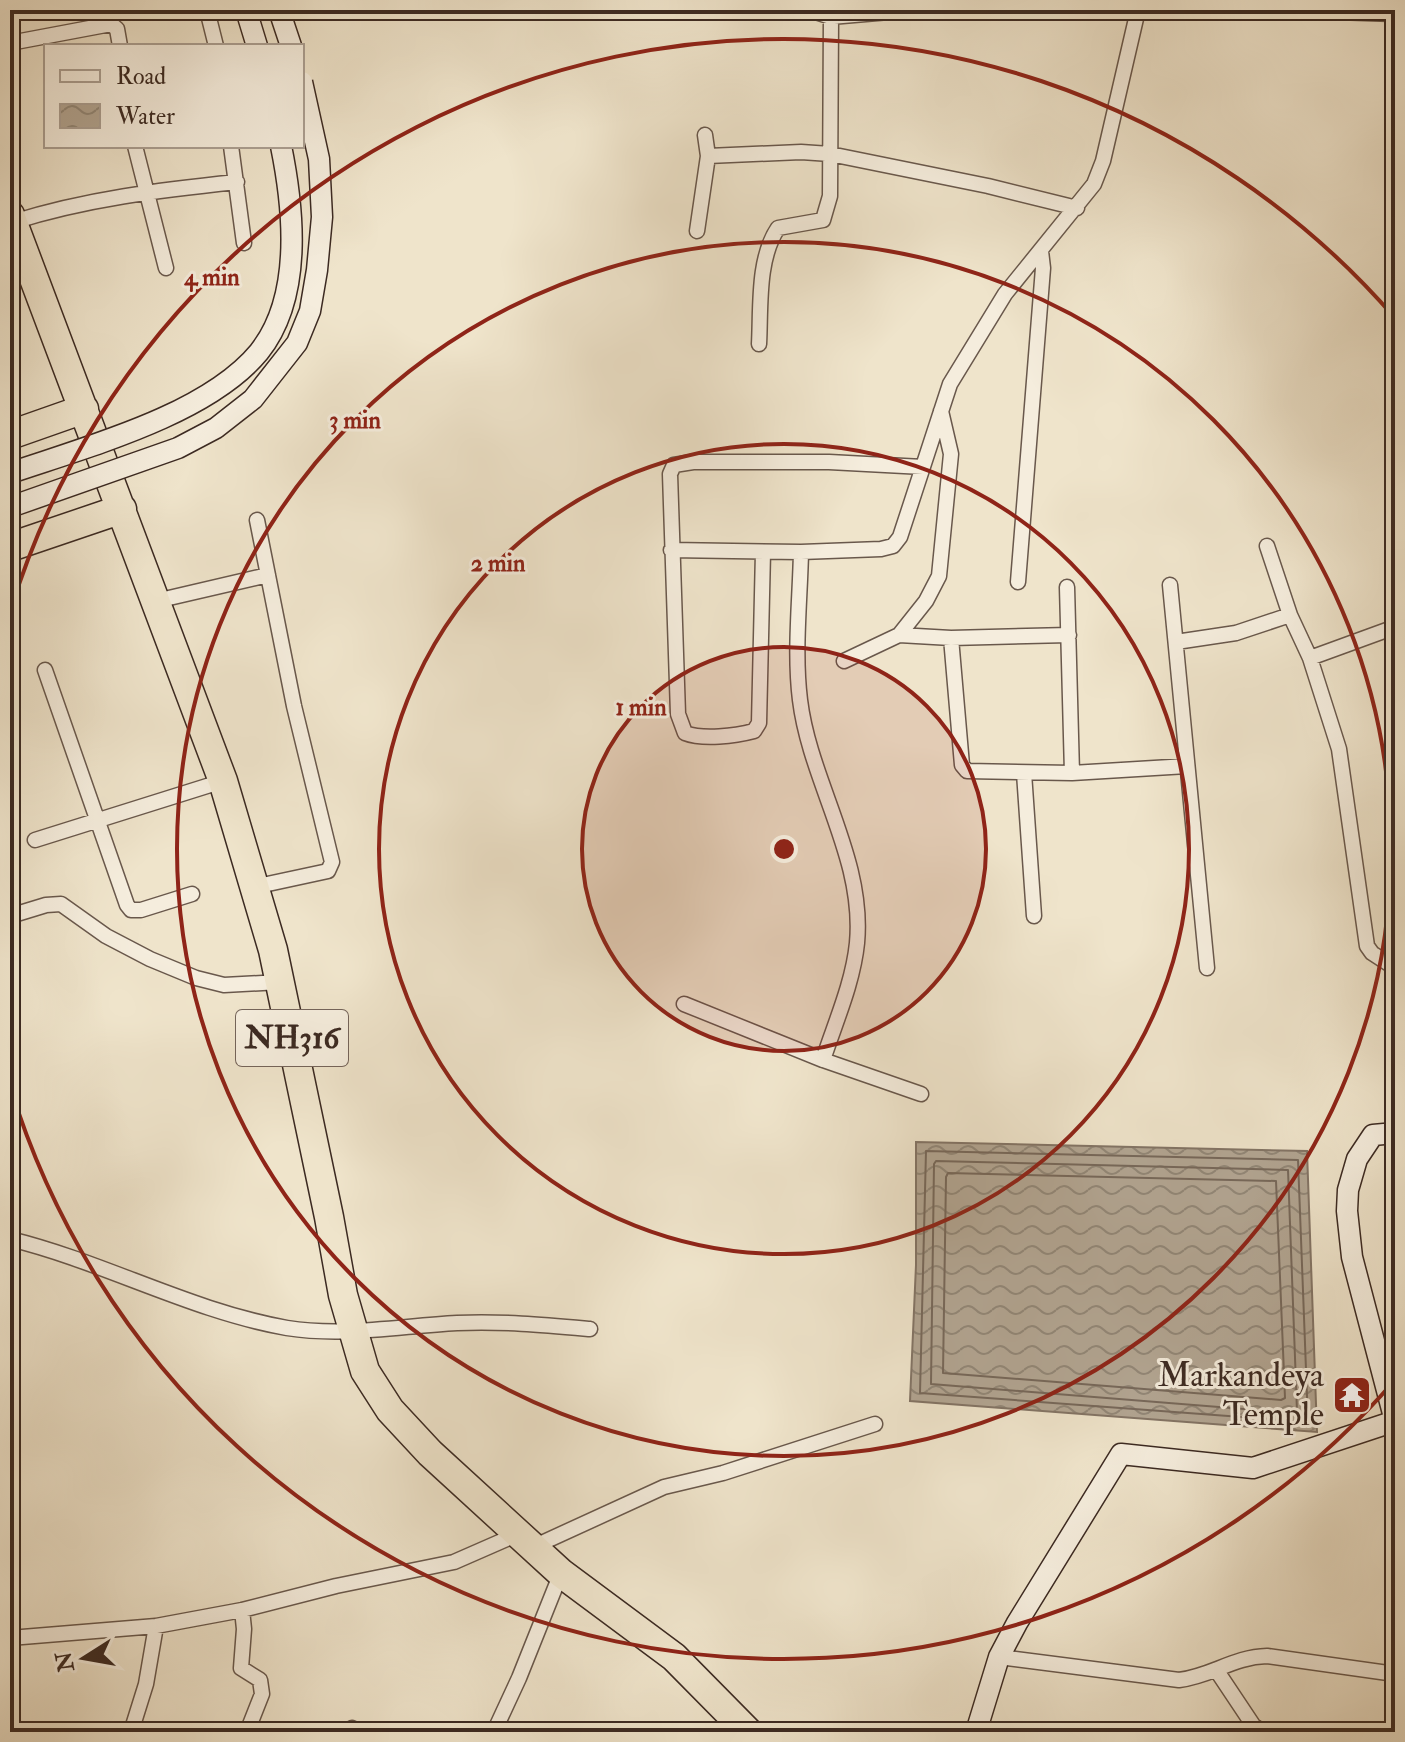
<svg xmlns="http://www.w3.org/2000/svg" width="1405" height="1742" viewBox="0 0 1405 1742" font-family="'IM FELL Double Pica',serif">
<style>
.water{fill:url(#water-waves);stroke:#837465;stroke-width:2}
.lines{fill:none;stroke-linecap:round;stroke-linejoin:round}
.shore{stroke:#77685a;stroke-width:2}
.street-casing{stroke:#69584c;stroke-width:17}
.secondary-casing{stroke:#3c2a22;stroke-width:23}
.highway-casing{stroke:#3c2a22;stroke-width:31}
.street{stroke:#f5eddd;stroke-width:14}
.secondary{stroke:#f5eddd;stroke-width:20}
.highway{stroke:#efe4cb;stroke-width:28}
.secondary-bridge-casing{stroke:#3c2a22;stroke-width:23;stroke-linecap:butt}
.secondary-bridge{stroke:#f5eddd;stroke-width:20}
.ring{fill:none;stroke:#8f2418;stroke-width:4}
.labels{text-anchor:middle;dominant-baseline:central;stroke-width:6;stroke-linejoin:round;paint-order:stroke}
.shield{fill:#f5eddd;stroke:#74645a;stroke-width:2}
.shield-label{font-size:32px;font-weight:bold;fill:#3c2a22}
.poi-label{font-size:34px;fill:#3c2a22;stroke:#f5eddd;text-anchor:end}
.centre{fill:#8f2418;stroke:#f5eddd;stroke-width:4}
.ring-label{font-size:24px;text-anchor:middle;font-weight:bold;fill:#8f2418;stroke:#f5eddd;stroke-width:6;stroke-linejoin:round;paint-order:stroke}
</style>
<defs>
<pattern id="water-waves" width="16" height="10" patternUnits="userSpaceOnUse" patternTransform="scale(2)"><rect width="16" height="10" fill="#b2a592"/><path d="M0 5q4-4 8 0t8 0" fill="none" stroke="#928777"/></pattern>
</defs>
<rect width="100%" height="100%" fill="#efe4cb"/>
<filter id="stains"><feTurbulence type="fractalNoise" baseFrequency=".0025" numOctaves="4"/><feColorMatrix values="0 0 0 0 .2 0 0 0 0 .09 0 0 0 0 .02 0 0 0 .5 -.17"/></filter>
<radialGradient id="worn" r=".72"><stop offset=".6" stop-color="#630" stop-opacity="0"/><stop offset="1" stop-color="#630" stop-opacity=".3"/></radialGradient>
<path class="water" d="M916,1142L1307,1151L1317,1432L910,1401L916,1265Z"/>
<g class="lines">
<path class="shore" d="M926,1151L1298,1160L1308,1422L920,1393Z
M936,1161L1288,1170L1297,1411L1294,1413L931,1384L934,1164Z
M948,1173L1276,1181L1285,1398L1281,1400L943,1373L946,1177Z"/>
<g class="street-casing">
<path id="street" d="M207,10L216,46
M809,10L831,17L912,10
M1277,10L1395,14
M10,43L111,24L117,29L120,46
M135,146L166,268
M231,146L244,243
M708,156L801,152L830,154L988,186L1077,208
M13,222C86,199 160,190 237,182
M697,231L708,156L705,135
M759,344C761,308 757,259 778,228L823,220L830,196L831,17
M1267,546L1290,615L1310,658L1339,749L1367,946L1372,953L1395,968
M671,550L801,552L881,549L893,546L900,537L950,384L1005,294L1094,184L1103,161L1138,10
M763,552L759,723L754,731C735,736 703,740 685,733L678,714L670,474L674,465L693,462H829L923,467
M801,552C800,600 794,652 800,700C810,782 865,858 857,943C853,983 835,1023 823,1060
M1018,582L1043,268L1041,251
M1170,585L1207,968
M1067,587L1072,773
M156,601L268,575
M899,635L951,638L1069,635
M951,638L962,765L967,771L1072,773L1187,766
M1176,642L1236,633L1290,615
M1310,658L1395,627
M844,661L899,635L926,601L939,576L951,454L941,411
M45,670L127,905L131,910H141L192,894
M1024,773L1034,916
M35,840L223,781
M254,887L328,871L332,862L294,706L257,520
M10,916L46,905L61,904L106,936L150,959L196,978L224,985L280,982
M684,1004L823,1060L921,1094
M10,1239C104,1262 191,1311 287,1328C344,1337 400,1326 457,1323C502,1321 545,1325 590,1329
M533,1547L664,1487L723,1473L875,1424
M242,1610L244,1629L241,1668L260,1680L262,1694L247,1732
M10,1638L156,1626L242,1610L336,1586L454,1562L518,1534
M999,1657L1179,1680C1212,1676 1233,1657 1267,1656L1395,1674
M1217,1671L1253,1725L1262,1732
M10,1704L11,1638
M352,1728L360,1732
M131,1732L146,1684L156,1626
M494,1732L519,1678L561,1573"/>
</g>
<g class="secondary-casing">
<path id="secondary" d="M246,10L257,46
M279,10L291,46
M976,1732L999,1657L1017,1623L1121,1454L1253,1468L1395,1421L1352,1257L1347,1211L1348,1190L1357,1159L1373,1135L1395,1133"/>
</g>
<g class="highway-casing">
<path id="highway" d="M10,215L223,781L273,950L329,1217L343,1295L365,1371L390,1410L430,1453L561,1573L674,1657L748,1732
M10,435L84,409
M10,547L122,509"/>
</g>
<use href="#street" class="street"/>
<use href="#secondary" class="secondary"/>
<use href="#highway" class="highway"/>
<g class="secondary-bridge-casing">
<path id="secondary-bridge" d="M10,473C86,447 207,415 259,352C303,297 294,210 281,146
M13,506L178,448L216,428L253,399L297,343L310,311L317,270L322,217L319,159L302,82"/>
</g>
<use href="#secondary-bridge" class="secondary-bridge"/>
</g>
<circle cx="784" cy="849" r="202" fill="#8f2418" fill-opacity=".12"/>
<g class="ring">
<circle cx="784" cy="849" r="202"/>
<circle cx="784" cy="849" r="405"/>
<circle cx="784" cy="849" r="607"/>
<path d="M1395 1380A809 809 0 0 1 10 1086M10 612A809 809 0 0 1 1395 318"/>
</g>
<defs>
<g id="temple-square" transform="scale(2)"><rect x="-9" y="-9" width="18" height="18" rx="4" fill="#8f2418" stroke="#f5eddd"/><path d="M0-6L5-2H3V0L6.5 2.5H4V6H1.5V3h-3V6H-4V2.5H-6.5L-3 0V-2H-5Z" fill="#fff"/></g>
</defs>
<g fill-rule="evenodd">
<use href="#temple-square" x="1352" y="1395"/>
</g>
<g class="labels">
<rect class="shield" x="236" y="1010" width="112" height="56" rx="6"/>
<g class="shield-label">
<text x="292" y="1038">NH316</text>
</g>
<g class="poi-label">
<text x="1324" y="1375">Markandeya<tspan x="1324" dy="39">Temple</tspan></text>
</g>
</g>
<circle cx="784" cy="849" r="12" class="centre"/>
<g class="ring-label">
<text x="212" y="285">4 min</text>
<text x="355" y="428">3 min</text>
<text x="498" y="571">2 min</text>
<text x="641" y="715">1 min</text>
</g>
<rect width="1405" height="1742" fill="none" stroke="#efe4cb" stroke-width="40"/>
<rect x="12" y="12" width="1381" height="1718" fill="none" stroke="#3c2a22" stroke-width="4"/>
<rect x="20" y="20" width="1365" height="1702" fill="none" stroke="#3c2a22" stroke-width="2"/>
<rect x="44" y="44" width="260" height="104" fill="#f5eddd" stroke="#ab9f92" stroke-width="2"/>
<rect x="60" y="70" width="40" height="12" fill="#f5eddd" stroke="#ab9f92" stroke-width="2"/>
<text x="116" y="84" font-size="24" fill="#3c2a22">Road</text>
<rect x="60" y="104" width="40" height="24" fill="url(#water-waves)" stroke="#ab9f92" stroke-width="2"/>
<text x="116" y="124" font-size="24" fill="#3c2a22">Water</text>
<g transform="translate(84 1658) rotate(259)" stroke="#f5eddd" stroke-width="6" paint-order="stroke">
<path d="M0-6L14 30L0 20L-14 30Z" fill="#3c2a22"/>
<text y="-12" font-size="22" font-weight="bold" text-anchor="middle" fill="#3c2a22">N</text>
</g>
<rect width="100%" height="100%" filter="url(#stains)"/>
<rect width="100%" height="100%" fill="url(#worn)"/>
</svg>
